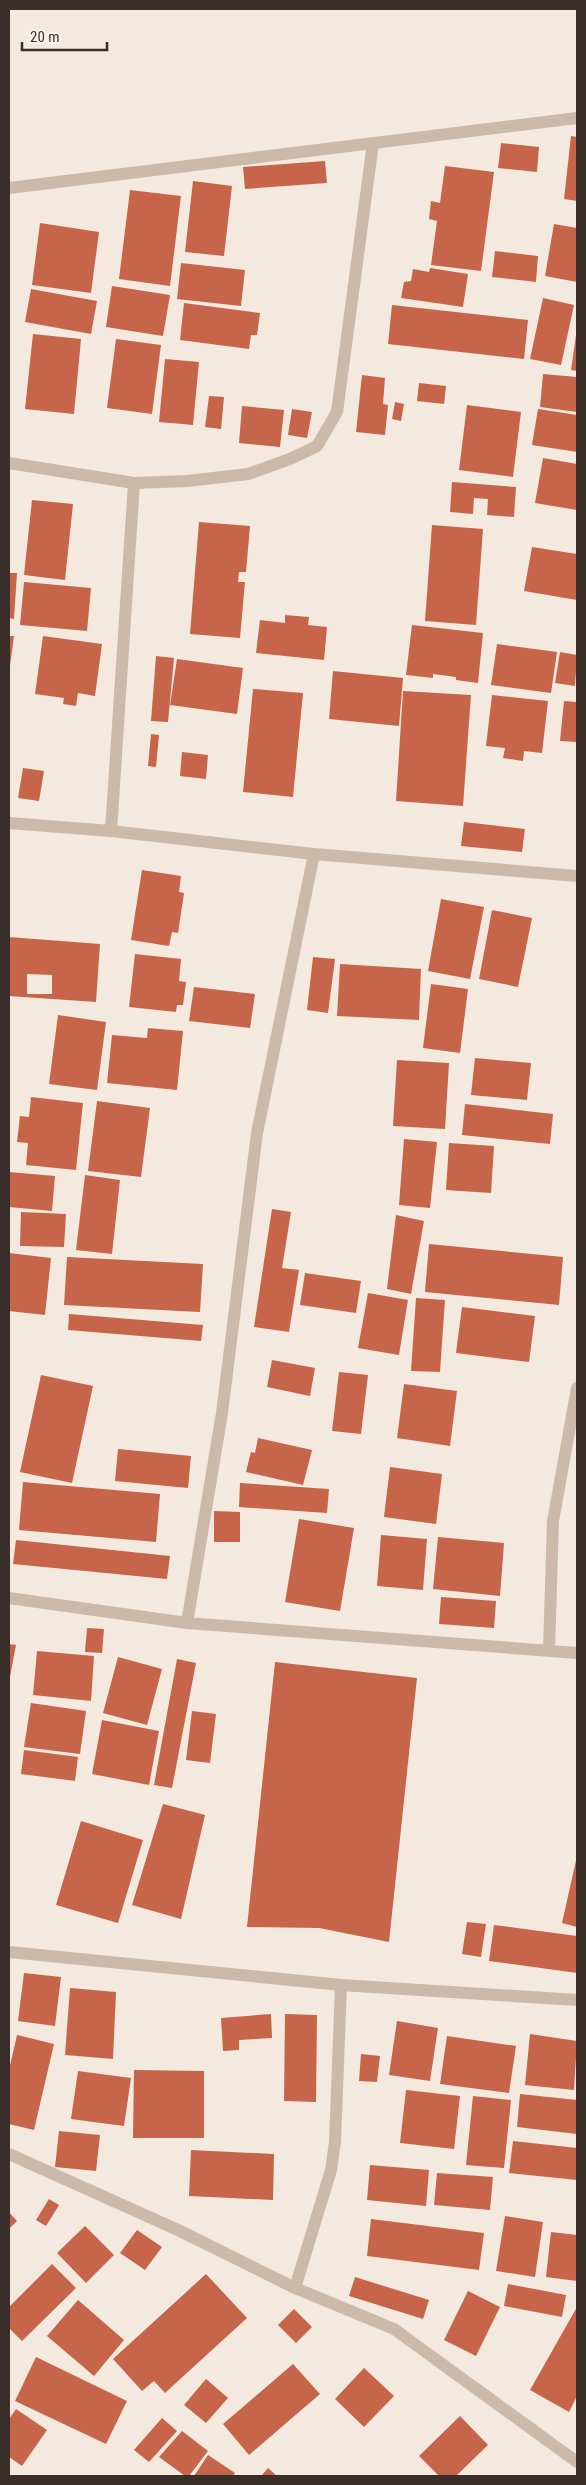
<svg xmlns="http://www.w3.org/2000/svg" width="586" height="2485" viewBox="0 0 586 2485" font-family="'Roboto Condensed',sans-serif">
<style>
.building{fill:#c66549;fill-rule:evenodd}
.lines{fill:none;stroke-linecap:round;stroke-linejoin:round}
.street{stroke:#cbb9aa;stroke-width:12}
</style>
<rect width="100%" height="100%" fill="#f3e9df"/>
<path class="building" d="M571,136L577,137V201L564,199Z
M501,143L539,147L537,172L498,168Z
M325,161L327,183L245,189L243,167Z
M445,166L494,172L481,271L431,265L437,221L429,219L431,201L440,203Z
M193,181L232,186L224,256L185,252Z
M130,190L181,196L170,286L119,279Z
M40,223L99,232L91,293L32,285Z
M554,224L577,228V282L545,276Z
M495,251L538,256L536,282L492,277Z
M181,263L245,270L241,306L177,299Z
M430,268L468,274L463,307L401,298L404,282L411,281L413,269L429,272Z
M112,286L170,295L163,336L106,327Z
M31,289L97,301L91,334L25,322Z
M543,298L574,305L561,365L530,359Z
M184,303L260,313L257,335H251L249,349L180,340Z
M392,305L528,320L524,359L388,344Z
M33,334L81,339L74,414L25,409Z
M576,335H577V371L571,370Z
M116,339L161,345L152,414L107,408Z
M165,359L199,362L193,425L159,422Z
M543,374L577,377V412L540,407Z
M362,375L385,378L383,404L388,405L385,435L356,432Z
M419,383L446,386L444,404L417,401Z
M209,396L224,397L221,429L205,427Z
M395,402L404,404L401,421L392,419Z
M467,405L521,412L513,477L459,470Z
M242,406L284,410L280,447L239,443Z
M292,409L312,412L307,438L288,435Z
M538,409L577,415V452L532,445Z
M543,458L577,464V510L535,503Z
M452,482L516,487L514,517L487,515L488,499L474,498L473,514L450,512Z
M32,500L73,504L65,580L24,575Z
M199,522L250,526L246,572H239L238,582H245L240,638L190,634Z
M432,525L483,529L476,625L425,621Z
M532,547L577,554V600L524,591Z
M9,573H17L14,619L9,618Z
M24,582L91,588L87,631L20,625Z
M285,615L309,617L308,625L327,627L324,660L256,653L260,620L285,623Z
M412,625L483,633L478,683L456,680V677L433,674V678L406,675Z
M9,636H14L10,666H9Z
M43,636L102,644L95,696L78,693L76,706L63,704L64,698L35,694Z
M497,644L557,652L551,693L491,685Z
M560,652L577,655L575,686L555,683Z
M156,656L174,658L168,722L151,721Z
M177,659L243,668L237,714L170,705Z
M333,671L403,678L399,726L329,719Z
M253,689L303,693L293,797L243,792Z
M403,691L471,695L463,806L396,801Z
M492,695L548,701L542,753L524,751L523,761L503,758L505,748L486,746Z
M564,701L577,702V742L560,741Z
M151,734L159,735L156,767L148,766Z
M182,752L208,755L206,779L180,776Z
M23,768L44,771L39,801L18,798Z
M464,822L525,829L522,852L461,846Z
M142,870L181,876L179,892L184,893L178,933L172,932L169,946L131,940Z
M441,899L484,907L470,979L428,971Z
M492,910L532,918L518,987L479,979Z
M9,937L100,944L96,1002L9,996ZM27,974L52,975V994H27Z
M135,954L181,959L179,981L186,982L183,1005H177L176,1012L129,1007Z
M313,957L335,959L328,1013L307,1010Z
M340,964L421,969L419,1020L337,1016Z
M431,984L468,989L460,1053L423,1048Z
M194,987L255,994L250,1028L189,1021Z
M58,1015L106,1022L97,1090L49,1084Z
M148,1028L183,1031L177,1090L107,1083L112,1035L147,1038Z
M475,1058L531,1063L527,1100L471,1095Z
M397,1060L449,1063L445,1129L393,1126Z
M31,1097L83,1103L76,1170L26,1165L28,1143L17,1142L20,1116L29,1117Z
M97,1101L150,1108L141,1177L88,1171Z
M465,1104L553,1114L550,1144L462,1135Z
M404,1139L437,1142L430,1208L399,1205Z
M449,1143L494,1146L491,1193L446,1190Z
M9,1172L55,1176L52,1211L9,1207Z
M85,1175L120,1180L112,1254L76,1250Z
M272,1209L291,1212L282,1268L299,1270L289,1332L254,1327Z
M21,1212L66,1214L64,1247L20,1246Z
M396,1215L424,1221L411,1294L387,1289Z
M429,1244L563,1257L559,1305L425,1292Z
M9,1253L51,1258L45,1315L9,1311Z
M67,1257L203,1264L200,1312L64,1305Z
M305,1273L361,1281L356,1313L300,1305Z
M368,1293L408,1300L399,1355L358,1348Z
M416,1298L445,1300L440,1372L411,1371Z
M462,1307L535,1316L529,1362L456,1353Z
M69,1314L203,1325L201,1341L68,1330Z
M272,1360L315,1368L310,1396L267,1387Z
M339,1372L368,1375L361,1434L332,1431Z
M41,1375L93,1386L72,1483L20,1472Z
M404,1384L457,1391L450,1446L397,1438Z
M258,1438L312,1450L303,1485L246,1472L251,1452L255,1453Z
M118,1449L191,1456L188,1488L115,1481Z
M390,1467L442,1474L436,1524L384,1517Z
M23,1482L160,1494L156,1542L19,1530Z
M240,1483L329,1489L327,1513L239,1507Z
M214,1511L240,1512V1542H214Z
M299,1519L354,1528L340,1611L285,1602Z
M381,1535L427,1539L423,1590L377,1586Z
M438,1537L504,1543L500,1596L433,1589Z
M16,1540L170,1556L167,1579L13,1564Z
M441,1597L496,1601L494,1628L439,1624Z
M87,1628L104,1629L102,1653L85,1652Z
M9,1644L16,1645L10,1677H9Z
M37,1651L94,1656L91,1701L33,1695Z
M118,1657L162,1669L147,1725L103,1713Z
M177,1659L196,1663L172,1788L154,1785Z
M275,1662L417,1678L389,1942L319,1928L247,1927Z
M31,1703L86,1711L80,1754L24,1747Z
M192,1711L216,1714L210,1763L186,1760Z
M102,1720L159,1731L149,1785L92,1774Z
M24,1750L78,1757L75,1781L21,1774Z
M163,1804L205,1815L181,1919L132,1905Z
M81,1821L143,1840L118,1923L56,1905Z
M577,1856V1927L562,1923Z
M467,1922L486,1924L481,1957L462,1954Z
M494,1925L577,1936V1973L489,1961Z
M24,1973L61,1977L55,2026L18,2021Z
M70,1988L116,1992L113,2059L65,2055Z
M271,2014L272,2038L239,2040V2050L223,2051L221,2018Z
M285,2014L317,2015L316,2102L284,2101Z
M397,2021L438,2028L430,2081L389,2075Z
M530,2034L577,2041L574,2090L525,2085Z
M17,2035L54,2044L34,2130L9,2124V2070Z
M447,2036L516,2046L509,2093L440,2084Z
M361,2054L380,2056L377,2082L359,2081Z
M134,2070L204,2071V2138H133Z
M78,2071L131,2078L124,2126L71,2119Z
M406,2090L460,2096L454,2149L400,2143Z
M520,2094L577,2100V2134L517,2127Z
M473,2096L511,2100L504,2168L466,2165Z
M59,2131L100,2135L96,2171L55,2167Z
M513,2141L577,2148V2180L509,2173Z
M191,2150L274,2154L273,2200L189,2196Z
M370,2165L429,2170L426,2206L367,2200Z
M437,2173L493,2177L490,2210L434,2205Z
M49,2199L59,2205L46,2226L36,2220Z
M9,2212L17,2221L9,2229Z
M505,2216L543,2222L535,2277L496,2271Z
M371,2219L484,2233L479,2270L367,2256Z
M85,2226L114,2255L86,2283L57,2253Z
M137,2230L162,2247L145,2270L120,2253Z
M551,2232L577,2235V2281L546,2277Z
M52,2264L76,2288L22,2341L9,2328V2307Z
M206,2274L247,2318L165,2393L154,2381L142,2391L113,2359Z
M355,2277L429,2300L423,2319L349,2296Z
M508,2284L566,2295L562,2317L504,2306Z
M468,2291L500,2307L476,2356L444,2340Z
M78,2300L124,2340L94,2376L47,2336Z
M577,2307V2396L569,2412L530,2390Z
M294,2309L312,2327L296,2343L278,2325Z
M36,2357L127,2401L106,2444L15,2401Z
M293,2364L320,2394L249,2455L223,2424Z
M364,2368L394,2396L364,2427L335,2399Z
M206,2379L228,2398L206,2423L184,2405Z
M16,2409L47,2430L22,2466L9,2457V2419Z
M460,2416L488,2445L456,2476H439L419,2456Z
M162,2418L177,2431L149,2462L134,2450Z
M182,2431L208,2451L189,2476H185L159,2457Z
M208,2455L235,2473L233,2476H194Z
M268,2468L277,2476H261Z"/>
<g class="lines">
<path class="street" d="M9,188L577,118
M9,463L134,483L187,481L248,474L290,459L317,446L337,412L373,143
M9,823L111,831L314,854L577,876
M111,831L134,483
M9,1598L187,1623L577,1653
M187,1623L222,1413L257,1133L314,854
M549,1651L553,1521L577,1388
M9,1952L341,1985L577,2000
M9,2154L178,2230L295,2288L394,2329L577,2462
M295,2288L331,2170L335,2142L341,1985"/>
</g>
<rect width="586" height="2485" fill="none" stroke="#392e2a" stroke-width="20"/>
<path d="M22 42v8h85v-8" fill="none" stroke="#392e2a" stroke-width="2.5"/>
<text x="30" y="42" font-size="15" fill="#392e2a" stroke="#faf3eb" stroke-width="4" paint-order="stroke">20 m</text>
</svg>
